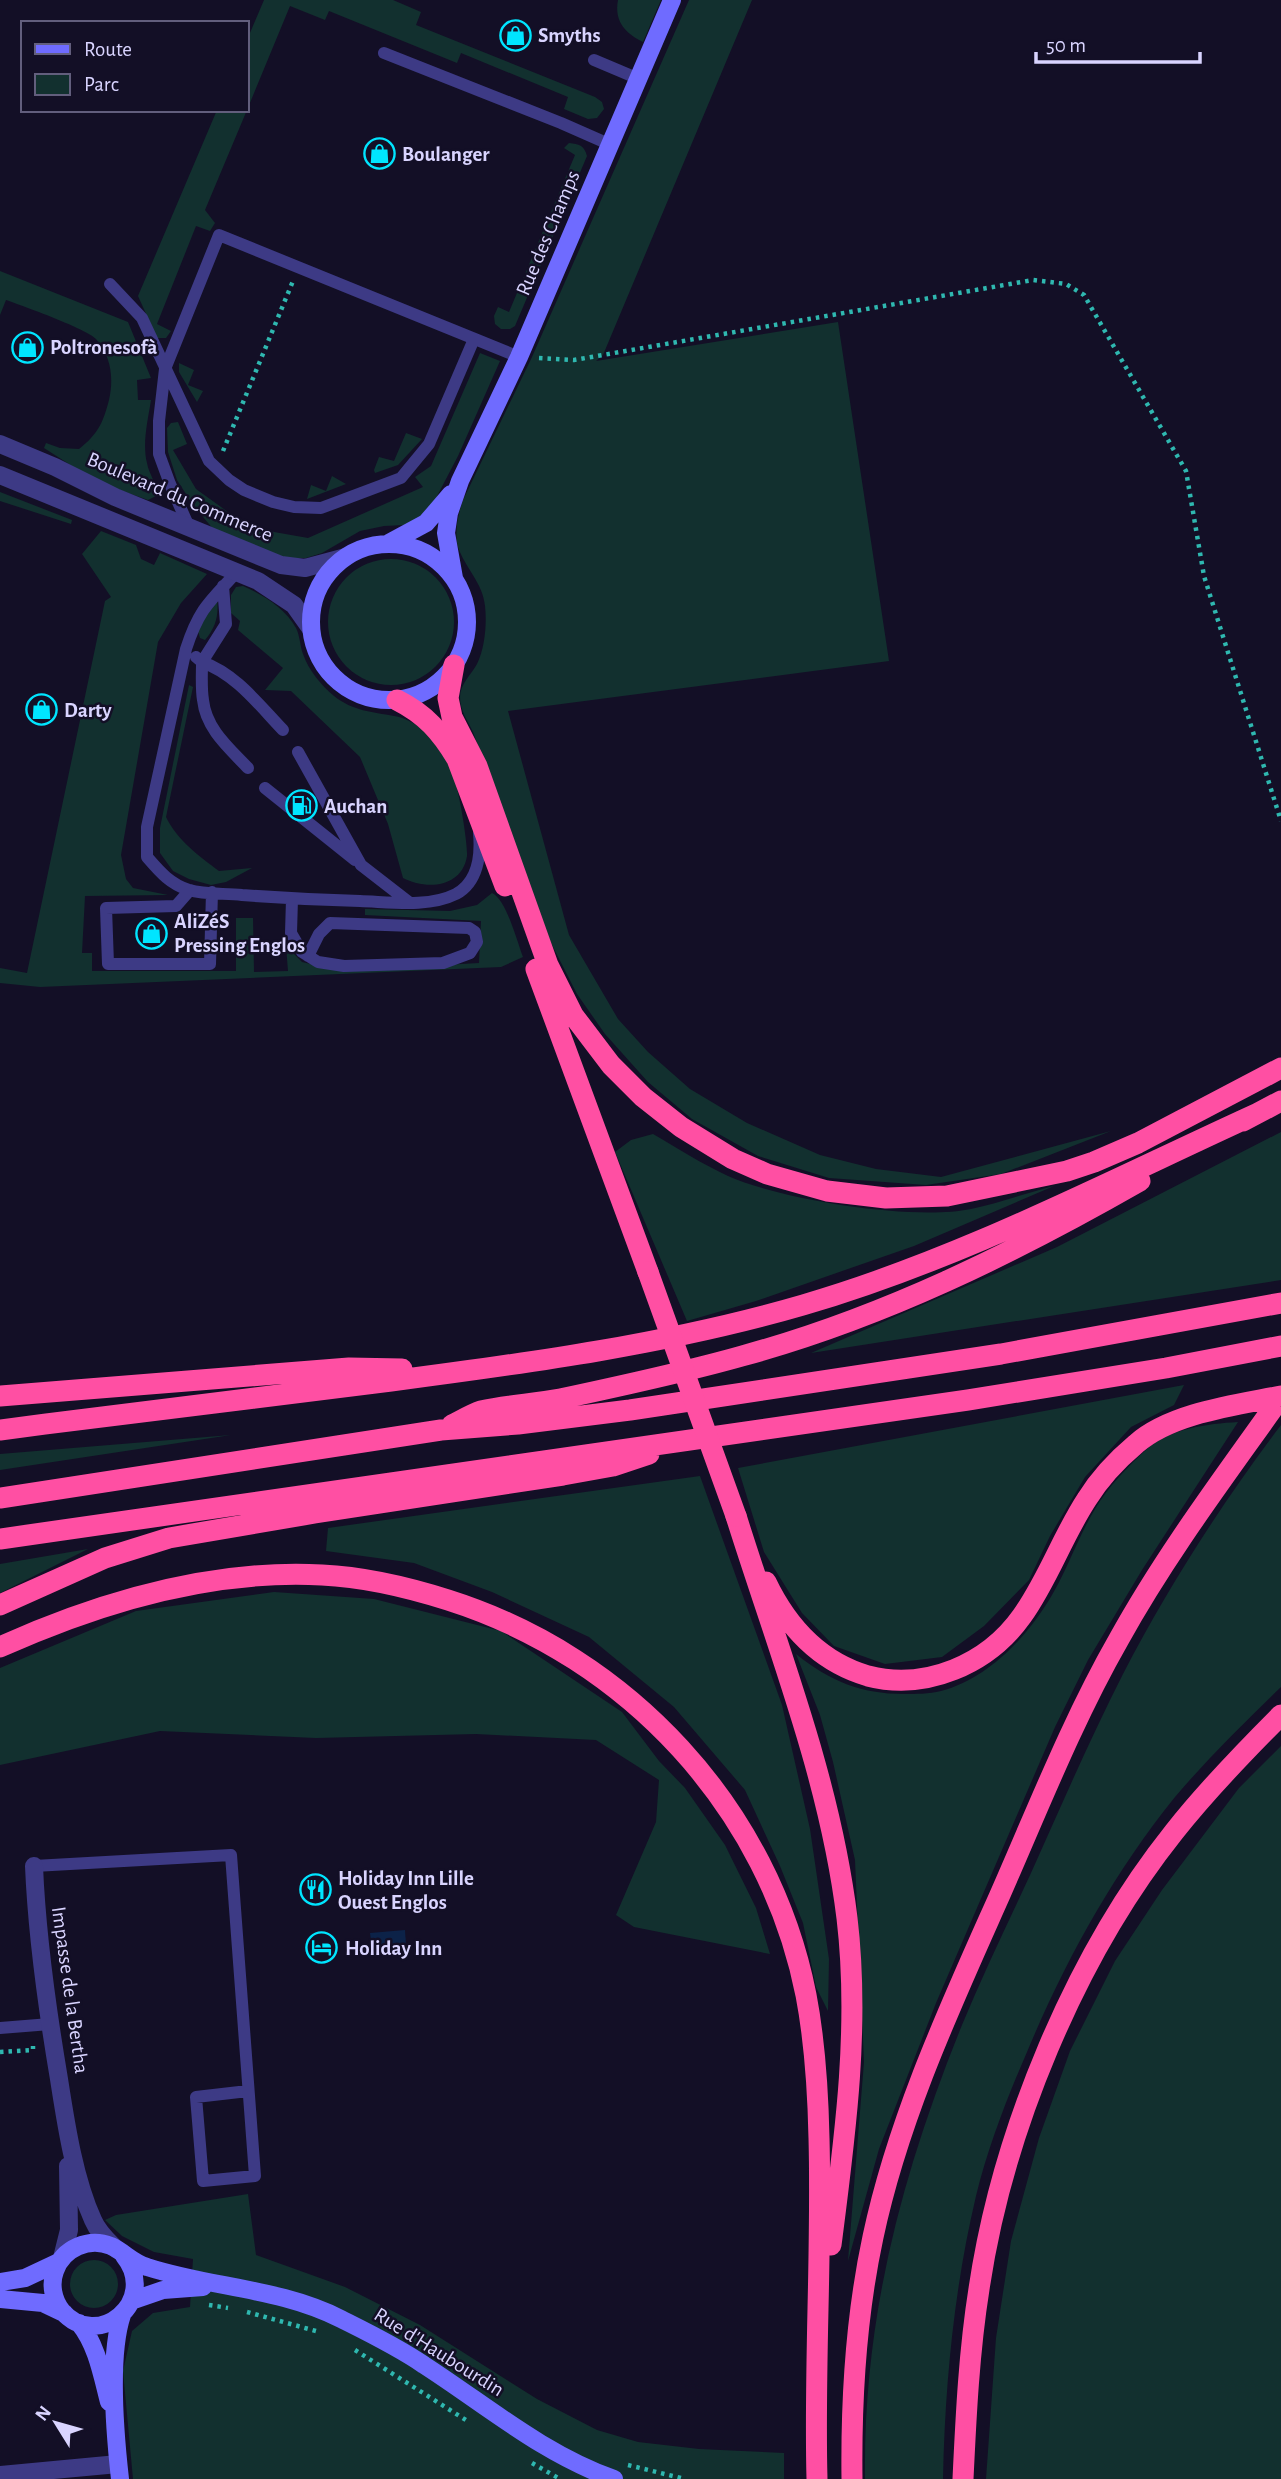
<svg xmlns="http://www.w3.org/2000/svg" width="1281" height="2479" font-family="'Alegreya Sans',sans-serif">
	<rect width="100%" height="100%" fill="#130f26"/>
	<path fill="#12302f" d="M264 0H393L421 12 416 25 595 97 602 102 604 109 597 118 588 119 564 109 568 97 461 53 457 63 329 11 325 20 290 6 247 110V40Z
		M618 0H661L643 42C625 33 614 21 618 0Z
		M689 0H752L603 355 596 361 838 322 889 661 508 711 569 935 618 1019 648 1052 690 1089 747 1123 820 1155 876 1169 941 1177 1111 1131 1001 1174 926 1185 829 1178 758 1156 692 1119 648 1082 605 1034 577 994 551 943 473 732C467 720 460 710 460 697 460 684 471 675 477 664 485 648 487 623 485 606 483 583 465 568 458 547 454 532 458 515 463 500L532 357Z
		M217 110H247L205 210 215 223 210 231 196 226 157 324 171 331 166 338H157L138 296Z
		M569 143C579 144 584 145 587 156L515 326 510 329H501L495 324 494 316 498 307 509 312 575 155 564 148Z
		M0 271 128 322 151 378 137 380 138 400H151C148 420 142 443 147 463 149 475 158 484 156 496L148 500 97 482 44 448 46 443 60 448 79 449C98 434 103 423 109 400 114 378 111 356 96 339 87 329 23 306 6 300L0 315Z
		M480 353 500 361 458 456 435 500 420 519 404 525 384 526 360 531 322 553 306 558H284L214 530 193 505 177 480 168 452 167 428 171 423 178 422 187 444 173 450 196 489 235 517 274 532 308 538 423 487 415 477 431 466Z
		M179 363 194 370 188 385 203 391 197 402 179 372Z
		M406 433 422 439 398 465 375 473 374 470 379 457 394 461Z
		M332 476 346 484 307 499 311 485 326 491Z
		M0 492 72 520 71 524 0 501Z
		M101 531 136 545 141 559 154 565 160 553 207 574 181 603 158 642 121 855 126 879 133 888 168 895 85 896 82 953H92V971H236V918H253L254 972 288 971 286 946 302 962 340 971 479 963 481 921 365 915V909L450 911 477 905 492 893C506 899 517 941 523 957L501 967 40 987 0 983V968L27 973 105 601 111 597 82 554Z
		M328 622a63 63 0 1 1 126 0a63 63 0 1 1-126 0Z
		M243 586C263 595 285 608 296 628 300 636 300 646 303 654 309 671 321 685 334 696 353 711 372 712 394 716 409 718 429 732 438 744 445 752 451 767 454 777 459 791 468 844 467 856 462 888 426 890 403 878L388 824 360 757 291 691 265 690 283 668 238 630 240 621 231 613V595L236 587Z
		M217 598C219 615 216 627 205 640L200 638 197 628Z
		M189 685 193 687 166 817C177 840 199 856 219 871L252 868 226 882 211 885 189 879 173 871 160 853V828Z
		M1281 1132V1280L811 1353 1057 1247Z
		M653 1134C677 1148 702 1164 728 1176 782 1200 913 1221 971 1209 999 1203 1026 1193 1054 1186L914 1246 756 1301 687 1321 615 1152 631 1140Z
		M1184 1385 1174 1405 1131 1427 1085 1477 1050 1536 1029 1580 984 1626 942 1657 885 1664 834 1646 802 1613 764 1552 738 1468Z
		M1238 1422 1142 1570 1088 1660 1055 1727 936 2003 879 2149 848 2261 864 2062 855 1860 833 1762 820 1715 796 1654C830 1681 861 1694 904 1694 916 1694 929 1694 941 1691 988 1679 1028 1636 1052 1595 1068 1568 1078 1537 1095 1509 1108 1487 1128 1466 1147 1449 1171 1428 1207 1424 1238 1422Z
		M1281 1425V1687C1245 1722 1208 1758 1175 1797 1113 1874 1065 1961 1027 2052 1007 2098 988 2147 976 2196 954 2289 945 2384 943 2479H865C863 2318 902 2173 962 2025 983 1974 1008 1923 1031 1873 1061 1806 1090 1739 1123 1674 1168 1587 1222 1503 1281 1425Z
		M231 1435 0 1470V1454Z
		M700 1476 782 1705 810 1829 829 1959 828 2011 816 1987 803 1923 780 1866 745 1790 674 1707 589 1637 492 1592 414 1563 326 1551 328 1528Z
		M88 1549 0 1593V1564Z
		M274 1592 374 1599 501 1631 622 1712 659 1761 685 1788 725 1845 756 1908 770 1954 634 1927 616 1915 656 1822 659 1780 596 1740 476 1734 316 1738 160 1731 0 1765V1668L136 1611Z
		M1281 1746V2479H986L996 2338 1011 2241 1039 2138 1070 2051 1115 1961 1162 1890 1239 1788Z
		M248 2194 256 2255 345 2287 420 2325 537 2399 597 2430 638 2442 699 2449 784 2453V2479H133L123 2371 132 2331 153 2313 190 2307 193 2259 154 2252 122 2236 105 2220 116 2215Z
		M70 2284a24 24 0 1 1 48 0a24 24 0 1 1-48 0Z"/>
	<path fill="#0c2248" d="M405 1930 406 1945 372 1948 370 1933Z"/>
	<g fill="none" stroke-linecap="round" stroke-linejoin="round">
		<path stroke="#2fb8b0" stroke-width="4.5" stroke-dasharray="3.5 5" stroke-linecap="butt" d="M539 358 574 360 1033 280 1066 284 1084 295 1186 471 1204 576 1281 821
			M223 451 293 281
			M0 2052 33 2050V2046
			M209 2305 228 2308
			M247 2312 316 2331
			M355 2350 469 2422
			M532 2463 560 2479
			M628 2465 685 2479"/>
		<path stroke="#3d3a85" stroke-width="12" d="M384 53 561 123 611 145
			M594 60 639 79
			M110 284 142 318 209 461 229 480 244 490 273 502 294 507 321 508 401 478 429 444 474 339
			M189 527 170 484 159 454V421L165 369 219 235 519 357
			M237 572C209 602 199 609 186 649L147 827V857C160 872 170 884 189 890 205 895 225 893 242 895 281 898 321 900 360 901 390 902 428 908 456 894 478 882 481 855 479 833
			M223 586 226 624 202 662C236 674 259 705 283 730
			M196 657 202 662C202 674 201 688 203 700 206 729 229 748 248 768
			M298 752 361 865 410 903
			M265 788 355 860
			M190 890 176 906 106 908 108 964H210L212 892
			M292 899 291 933 302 952 318 962 344 966 443 963 470 953 477 942 475 932 469 928 330 923 319 934 308 956
			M34 1866 231 1855 255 2176 203 2181 196 2097 248 2091
			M0 2028 50 2024"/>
		<path stroke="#3d3a85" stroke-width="18" d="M0 444 55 467 115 497 281 565 305 568 346 557
			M0 475 258 581 294 605 311 629
			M34 1866C37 1938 47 2008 59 2079 66 2124 74 2178 93 2220 98 2232 107 2240 116 2249
			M62 2258 69 2230 68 2166
			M0 2475 118 2464"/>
		<path stroke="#6f6bff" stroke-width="18" d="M389 543 426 523 451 494
			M311 622a78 78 0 1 1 156 0a78 78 0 1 1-156 0Z
			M454 578 446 533 449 513 460 481 519 357 672 0
			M124 2256C160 2301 97 2352 62 2311 53 2300 50 2284 55 2271 63 2248 89 2237 111 2246 124 2252 133 2263 147 2267 212 2288 280 2288 341 2319 369 2333 398 2347 424 2365 486 2405 543 2454 614 2479
			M0 2282 25 2278 59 2262
			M0 2299 43 2303 64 2313
			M131 2301 163 2290 203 2287
			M79 2323C97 2345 102 2375 109 2402
			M120 2479C115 2434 108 2357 122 2315"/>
		<path stroke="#ff4fa3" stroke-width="21" d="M454 665 448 698 452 717 477 766 548 965 573 1015 611 1065 643 1097 681 1127 733 1159 767 1174 827 1191 886 1198 947 1196 1067 1171 1094 1162 1138 1143 1281 1068
			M397 700C425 714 441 732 457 759L505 886
			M536 969 648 1272
			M1243 1121 1281 1101
			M0 1396 349 1368 402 1369
			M452 1425C462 1420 472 1414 481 1411 507 1405 534 1404 560 1399 621 1386 682 1373 742 1356 882 1318 1014 1253 1140 1181
			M0 1430C130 1413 260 1397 391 1381 529 1363 669 1344 803 1305 961 1259 1107 1182 1256 1114
			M0 1498 441 1430 518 1424 630 1410 1001 1354 1281 1303
			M736 1516C778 1650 830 1779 847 1918 860 2027 845 2137 831 2245
			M0 1539 968 1400 1166 1368 1281 1346
			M766 1582C787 1626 820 1662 868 1676 926 1691 988 1664 1022 1616 1048 1580 1062 1537 1087 1499 1100 1478 1117 1460 1136 1444 1171 1413 1236 1405 1281 1396
			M0 1605 105 1558 169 1538 315 1513 563 1475 613 1466 649 1454
			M0 1647C100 1602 211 1569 322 1575 365 1577 407 1587 448 1600 628 1657 769 1808 806 1995 815 2042 818 2091 819 2138 822 2252 814 2366 817 2479
			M852 2479C851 2398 856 2316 873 2237 898 2119 950 2007 999 1897 1037 1811 1072 1721 1119 1639 1166 1554 1225 1476 1281 1397
			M963 2479C966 2416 969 2352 979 2289 1002 2133 1075 1956 1174 1832 1207 1790 1243 1753 1281 1715"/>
		<path stroke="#ff4fa3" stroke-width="21" d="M648 1272 736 1516"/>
	</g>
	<defs>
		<symbol id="shop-ring" viewBox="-11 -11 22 22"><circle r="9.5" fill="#130f26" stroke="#00e5ff" stroke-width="1.5"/><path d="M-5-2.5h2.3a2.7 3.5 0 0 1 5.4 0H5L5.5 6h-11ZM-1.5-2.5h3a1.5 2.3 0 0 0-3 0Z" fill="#00e5ff"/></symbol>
		<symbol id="fuel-ring" viewBox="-11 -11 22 22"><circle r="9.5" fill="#130f26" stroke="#00e5ff" stroke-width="1.5"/><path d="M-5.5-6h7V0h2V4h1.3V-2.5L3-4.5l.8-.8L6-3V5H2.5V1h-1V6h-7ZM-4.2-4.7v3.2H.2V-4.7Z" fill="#00e5ff"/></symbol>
		<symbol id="restaurant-ring" viewBox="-11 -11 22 22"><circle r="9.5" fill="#130f26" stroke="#00e5ff" stroke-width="1.5"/><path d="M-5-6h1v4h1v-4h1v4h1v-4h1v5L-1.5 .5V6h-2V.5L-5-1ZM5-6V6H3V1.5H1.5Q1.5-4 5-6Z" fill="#00e5ff"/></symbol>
		<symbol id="hotel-ring" viewBox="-11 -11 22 22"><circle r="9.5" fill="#130f26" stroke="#00e5ff" stroke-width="1.5"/><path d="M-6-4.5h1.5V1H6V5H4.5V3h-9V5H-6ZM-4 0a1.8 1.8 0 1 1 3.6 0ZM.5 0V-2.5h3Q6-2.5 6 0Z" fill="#00e5ff"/></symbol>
	</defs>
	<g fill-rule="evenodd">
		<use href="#shop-ring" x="498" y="18" width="35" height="35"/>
		<use href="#shop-ring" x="362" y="136" width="35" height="35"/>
		<use href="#shop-ring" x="10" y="330" width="35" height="35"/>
		<use href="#shop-ring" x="24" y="692" width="35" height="35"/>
		<use href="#fuel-ring" x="284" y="788" width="35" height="35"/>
		<use href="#shop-ring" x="134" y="916" width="35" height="35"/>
		<use href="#restaurant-ring" x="298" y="1872" width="35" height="35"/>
		<use href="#hotel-ring" x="304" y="1930" width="35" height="35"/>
	</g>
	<g text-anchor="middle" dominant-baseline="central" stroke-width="5" stroke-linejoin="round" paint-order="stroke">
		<g font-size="21" font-weight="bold" fill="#d9d4ff" stroke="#130f26" text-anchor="start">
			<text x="538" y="35">Smyths</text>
			<text x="402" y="154">Boulanger</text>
			<text x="50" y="347">Poltronesofà</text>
			<text x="64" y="710">Darty</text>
			<text x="324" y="806">Auchan</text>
			<text x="174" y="921">AliZéS<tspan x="174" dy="24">Pressing Englos</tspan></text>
			<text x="338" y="1878">Holiday Inn Lille<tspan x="338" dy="24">Ouest Englos</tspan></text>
			<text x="345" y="1948">Holiday Inn</text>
		</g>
		<g font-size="21" fill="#d9d4ff" stroke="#130f26">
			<text transform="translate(548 233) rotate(-67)">Rue des Champs</text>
			<text transform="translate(180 497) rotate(23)">Boulevard du Commerce</text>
			<text transform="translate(70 1990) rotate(82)">Impasse de la Bertha</text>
			<text transform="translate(439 2352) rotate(32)">Rue d'Haubourdin</text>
		</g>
	</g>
	<rect x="21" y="21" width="228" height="91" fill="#130f26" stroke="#625e7d" stroke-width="2"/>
	<rect x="35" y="44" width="35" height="10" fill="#6f6bff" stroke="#625e7d" stroke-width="2"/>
	<text x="84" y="56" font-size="21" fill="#d9d4ff">Route</text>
	<rect x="35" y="74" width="35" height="21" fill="#12302f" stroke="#625e7d" stroke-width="2"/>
	<text x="84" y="91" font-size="21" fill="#d9d4ff">Parc</text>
	<g transform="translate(56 2423) rotate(307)" stroke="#130f26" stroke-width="5" paint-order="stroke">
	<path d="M0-5L12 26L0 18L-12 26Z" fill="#d9d4ff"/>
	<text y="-10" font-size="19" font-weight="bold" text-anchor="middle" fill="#d9d4ff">N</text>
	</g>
	<path d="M1036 52v10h164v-10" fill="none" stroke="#d9d4ff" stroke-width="3.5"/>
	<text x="1046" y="52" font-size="21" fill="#d9d4ff" stroke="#130f26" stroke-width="5" paint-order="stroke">50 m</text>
</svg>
